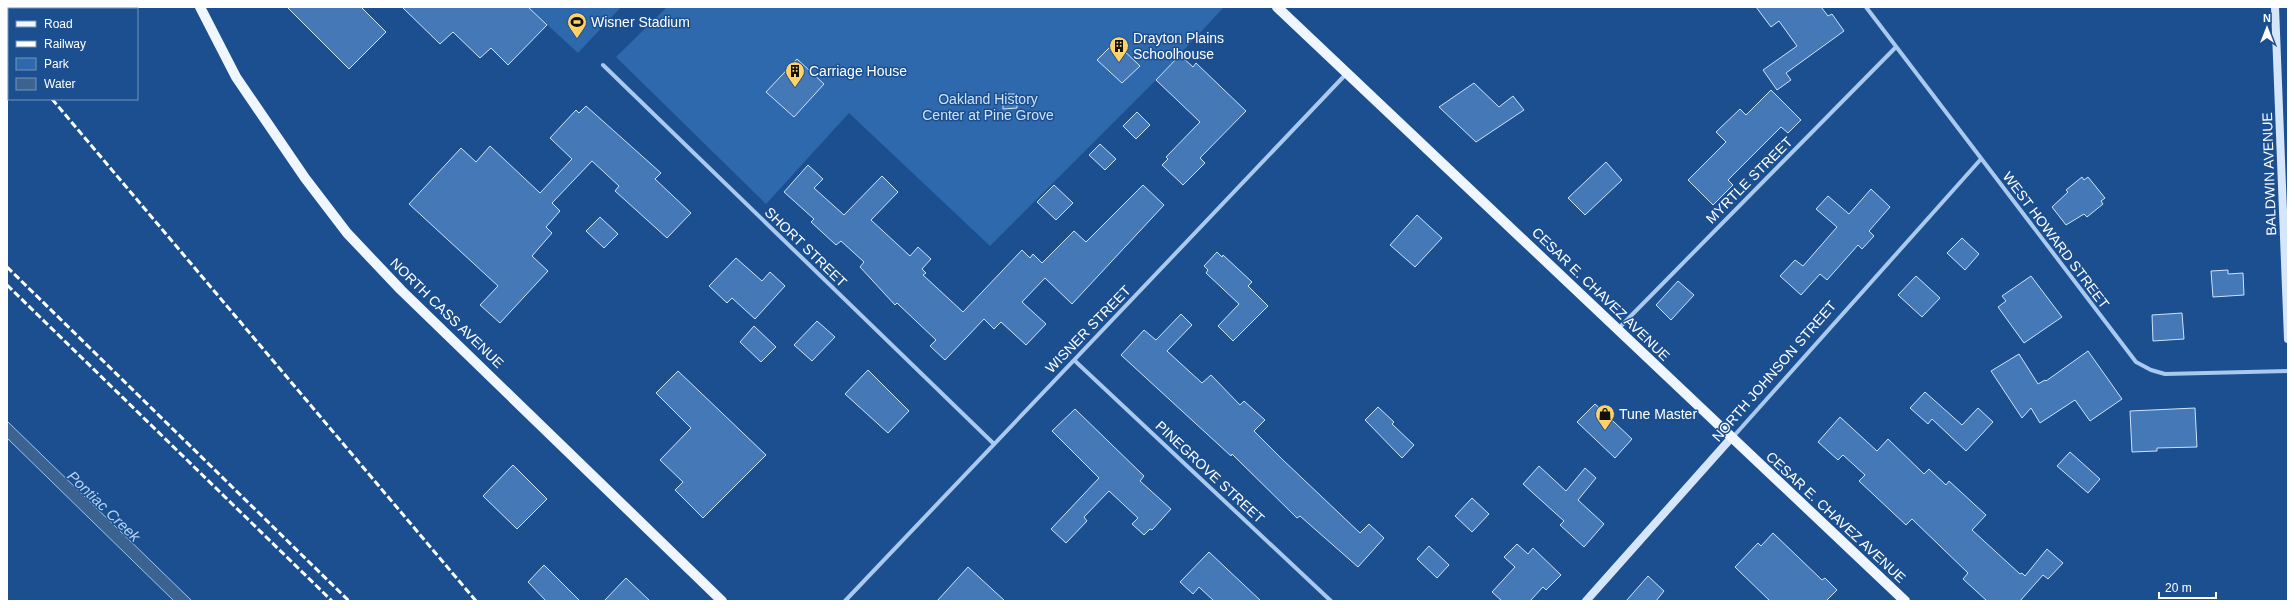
<svg xmlns="http://www.w3.org/2000/svg" width="2295" height="608" font-family="Arial,sans-serif">
	<rect width="100%" height="100%" fill="#1b4f8f"/>
	<path fill="#2e69ad" d="M528 7H621L578 53Z
		M667 7H1224L1156 80 990 246 849 113 766 204 616 57Z"/>
	<path fill="#3c6290" stroke="#9cc4f0" d="M7 421 192 601H174L7 438Z"/>
	<path fill="#4478b7" stroke="#cfe3fa" d="M287 7H361L386 32 349 69Z
		M402 7H528L547 25 508 65 491 48 480 58 453 32 440 44Z
		M1756 7H1821L1828 16 1832 14 1844 31 1786 73 1791 80 1777 90 1763 70 1797 46 1779 21 1771 27Z
		M1115 42 1140 66 1122 83 1097 60Z
		M1180 55 1193 67 1196 63 1246 111 1200 158 1205 163 1183 185 1162 165 1168 159 1166 157 1200 122 1156 80Z
		M797 59 824 84 794 117 766 92Z
		M1474 83 1499 107 1513 96 1524 110 1476 142 1439 107Z
		M1771 90 1801 120 1788 133 1781 127 1728 180 1733 185 1713 205 1688 180 1726 142 1716 132 1740 109 1746 115Z
		M1007 94H1017V108L1003 109V98Z
		M586 106 661 173 655 179 691 213 667 238 615 191 619 186 592 161 552 203 560 211 546 227 552 233 532 256 548 271 500 323 480 305 498 286 409 204 461 148 476 162 490 146 540 193 572 159 550 138 576 110 579 113Z
		M1137 112 1150 125 1136 139 1123 126Z
		M1100 144 1116 159 1105 170 1089 155Z
		M1606 162 1622 180 1585 215 1568 198Z
		M808 165 823 179 814 188 844 215 882 176 898 192 871 220 910 256 918 247 931 259 922 269 926 273 923 275 963 312 1022 250 1030 258 1033 254 1042 263 1074 231 1086 242 1143 185 1164 205 1072 304 1045 278 1022 302 1046 324 1026 345 1001 322 994 329 984 319 945 360 930 346 936 340 897 303 895 305 860 267 864 262 841 241 836 245 811 222 814 219 784 192Z
		M2082 177 2084 180 2088 177 2105 198 2101 201 2103 204 2087 217 2084 214 2066 225 2052 207 2068 192 2066 190Z
		M1054 185 1073 203 1056 220 1037 202Z
		M1871 189 1890 207 1869 231 1874 236 1862 249 1858 245 1827 280 1820 274 1801 295 1780 276 1795 260 1803 266 1837 227 1816 209 1828 196 1849 214Z
		M1417 215 1442 238 1415 267 1390 245Z
		M600 217 618 234 604 248 586 231Z
		M1962 238 1979 254 1965 270 1947 253Z
		M1217 252 1222 257 1223 255 1252 282 1248 286 1268 306 1233 341 1218 326 1239 304 1206 273 1208 270 1204 266Z
		M736 258 762 281 770 272 785 286 755 319 732 298 727 303 709 286Z
		M2228 270V274L2243 273 2244 295 2213 297 2211 271Z
		M1916 276 1940 298 1922 317 1898 295Z
		M2031 276 2062 317 2024 343 1998 307 2006 301 2002 296Z
		M1678 281 1694 295 1671 320 1656 305Z
		M2182 313 2184 339 2153 341 2152 315Z
		M1181 314 1192 325 1167 351 1202 383 1211 375 1240 405 1244 401 1265 420 1254 431 1283 460 1360 533 1369 524 1384 538 1358 567 1300 516 1297 518 1232 454 1231 456 1121 355 1144 330 1156 340Z
		M817 321 835 337 812 361 794 345Z
		M754 326 776 347 761 362 740 342Z
		M2088 351 2122 399 2090 421 2075 400 2040 423 2031 408 2022 418 1991 371 2019 354 2038 384 2045 380 2046 381Z
		M868 370 909 411 888 433 845 394Z
		M678 371 766 455 703 518 675 490 683 482 660 460 691 428 656 393Z
		M1925 392 1962 425 1978 408 1993 422 1966 451 1932 419 1928 424 1910 408Z
		M1595 404 1632 439 1615 458 1577 422Z
		M1378 407 1394 422 1392 424 1414 445 1402 458 1365 420Z
		M2195 408 2197 447 2157 448V451L2132 452 2130 411Z
		M1075 409 1144 476 1140 481 1171 509 1152 530 1150 529 1144 535 1132 524 1138 518 1109 491 1084 517 1087 521 1066 543 1051 529 1099 478 1052 431Z
		M1840 417 1877 451 1888 439 1924 474 1929 469 1946 485 1949 481 1986 515 1972 530 2020 574 2022 573 2025 576 2047 549 2063 563 2048 579 2043 575 2020 601H1987L1963 579 1968 573 1912 519 1906 525 1859 481 1865 475 1843 455 1838 460 1818 442Z
		M2070 452 2100 479 2088 493 2057 466Z
		M513 465 547 499 517 529 483 496Z
		M1539 466 1566 491 1585 468 1596 478 1578 500 1604 524 1584 547 1560 525 1564 521 1523 484Z
		M1472 498 1489 514 1472 532 1455 516Z
		M1773 533 1822 580 1825 578 1837 590 1826 601H1770L1735 567 1758 543 1761 546Z
		M1517 544 1528 554 1533 548 1561 575 1546 590 1543 587 1530 601H1502L1492 592 1515 567 1504 557Z
		M1429 546 1449 565 1437 578 1417 559Z
		M1209 552 1261 601H1214L1199 587 1193 594 1180 582Z
		M544 565 580 601H546L528 582Z
		M968 567 1005 601H937Z
		M1648 576 1664 591 1656 601H1626Z
		M626 578 650 601H604Z"/>
	<g fill="none" stroke-linecap="round" stroke-linejoin="round">
		<path stroke="#a9c9ee" stroke-width="4" d="M1866 7 2136 362 2151 370 2165 374 2288 371
			M603 65 994 444
			M1618 329 1896 47
			M1074 360 1331 601
			M1733 437 1981 159
			M845 601 1347 73"/>
		<path stroke="#d6e6fa" stroke-width="8" d="M2275 7 2288 339
			M1586 601 1732 437"/>
		<path stroke="#f0f6ff" stroke-width="10" d="M200 7 236 77 305 178 347 233 401 290 722 601
			M1277 7 1905 601"/>
		<path stroke="#fff" stroke-width="3" stroke-dasharray="7 3" stroke-linecap="butt" d="M7 46 9 48
			M52 99 476 601
			M7 267 349 601
			M7 285 332 601"/>
	</g>
	<defs>
		<symbol id="stadium-pin" viewBox="-11 -11 22 30"><path d="M0 17L-7.5 6A9.5 9.5 0 1 1 7.5 6Z" fill="#ffd166" stroke="#1b4f8f"/><path d="M0-5a6.5 5 0 1 0 0 10a6.5 5 0 1 0 0-10ZM-3.5-1.8h7v3.6h-7Z" fill="#111"/></symbol>
		<symbol id="building-pin" viewBox="-11 -11 22 30"><path d="M0 17L-7.5 6A9.5 9.5 0 1 1 7.5 6Z" fill="#ffd166" stroke="#1b4f8f"/><path d="M-4-6H4V6H1V3H-1V6H-4ZM-2.5-4.3h1.7v1.8h-1.7ZM.8-4.3h1.7v1.8H.8ZM-2.5-1h1.7V.8h-1.7ZM.8-1h1.7V.8H.8Z" fill="#111"/></symbol>
		<symbol id="shop-pin" viewBox="-11 -11 22 30"><path d="M0 17L-7.5 6A9.5 9.5 0 1 1 7.5 6Z" fill="#ffd166" stroke="#1b4f8f"/><path d="M-5-2.5h2.3a2.7 3.5 0 0 1 5.4 0H5L5.5 6h-11ZM-1.5-2.5h3a1.5 2.3 0 0 0-3 0Z" fill="#111"/></symbol>
	</defs>
	<g fill-rule="evenodd">
		<use href="#stadium-pin" x="566" y="11" width="22" height="30"/>
		<use href="#building-pin" x="1108" y="35" width="22" height="30"/>
		<use href="#building-pin" x="784" y="60" width="22" height="30"/>
		<use href="#shop-pin" x="1594" y="403" width="22" height="30"/>
	</g>
	<g text-anchor="middle" dominant-baseline="central" stroke-width="3" stroke-linejoin="round" paint-order="stroke">
		<g font-size="14" fill="#fff" stroke="#1b4f8f" text-anchor="start">
			<text x="591" y="22">Wisner Stadium</text>
			<text x="1133" y="38">Drayton Plains<tspan x="1133" dy="16">Schoolhouse</tspan></text>
			<text x="809" y="71">Carriage House</text>
			<text x="1619" y="414">Tune Master</text>
		</g>
		<g font-size="14" fill="#cfe3fa" stroke="#1b4f8f">
			<text x="988" y="99">Oakland History<tspan x="988" dy="16">Center at Pine Grove</tspan></text>
		</g>
		<g font-size="14" fill="#fff" stroke="#1b4f8f">
			<text transform="translate(2269 174) rotate(-92)">BALDWIN AVENUE</text>
			<text transform="translate(1749 180) rotate(-45)">MYRTLE STREET</text>
			<text transform="translate(2056 240) rotate(53)">WEST HOWARD STREET</text>
			<text transform="translate(806 247) rotate(44)">SHORT STREET</text>
			<text transform="translate(1601 294) rotate(44)">CESAR E. CHAVEZ AVENUE</text>
			<text transform="translate(447 313) rotate(44)">NORTH CASS AVENUE</text>
			<text transform="translate(1088 329) rotate(-46)">WISNER STREET</text>
			<text transform="translate(1774 371) rotate(-49)">NORTH JOHNSON STREET</text>
			<text transform="translate(1210 472) rotate(43)">PINEGROVE STREET</text>
			<text transform="translate(1836 517) rotate(43)">CESAR E. CHAVEZ AVENUE</text>
		</g>
		<g font-size="15" font-style="italic" fill="#b5d3f5" stroke="#1b4f8f">
			<text transform="translate(104 506) rotate(44)">Pontiac Creek</text>
		</g>
	</g>
	<rect width="2295" height="608" fill="none" stroke="#ffffff" stroke-width="16"/>
	<rect x="8" y="8" width="130" height="92" fill="#1b4f8f" stroke="#7695bc"/>
	<rect x="16" y="21" width="20" height="6" fill="#f0f6ff" stroke="#7695bc"/>
	<text x="44" y="28" font-size="12" fill="#ffffff">Road</text>
	<rect x="16" y="41" width="20" height="6" fill="#ffffff" stroke="#7695bc"/>
	<text x="44" y="48" font-size="12" fill="#ffffff">Railway</text>
	<rect x="16" y="58" width="20" height="12" fill="#2e69ad" stroke="#7695bc"/>
	<text x="44" y="68" font-size="12" fill="#ffffff">Park</text>
	<rect x="16" y="78" width="20" height="12" fill="#3c6290" stroke="#7695bc"/>
	<text x="44" y="88" font-size="12" fill="#ffffff">Water</text>
	<g transform="translate(2267 28)" stroke="#1b4f8f" stroke-width="3" paint-order="stroke">
	<path d="M0-3L7 15L0 10L-7 15Z" fill="#ffffff"/>
	<text y="-6" font-size="11" font-weight="bold" text-anchor="middle" fill="#ffffff">N</text>
	</g>
	<path d="M2159 592v6h57v-6" fill="none" stroke="#ffffff" stroke-width="2"/>
	<text x="2165" y="592" font-size="12" fill="#ffffff" stroke="#1b4f8f" stroke-width="3" paint-order="stroke">20 m</text>
</svg>
